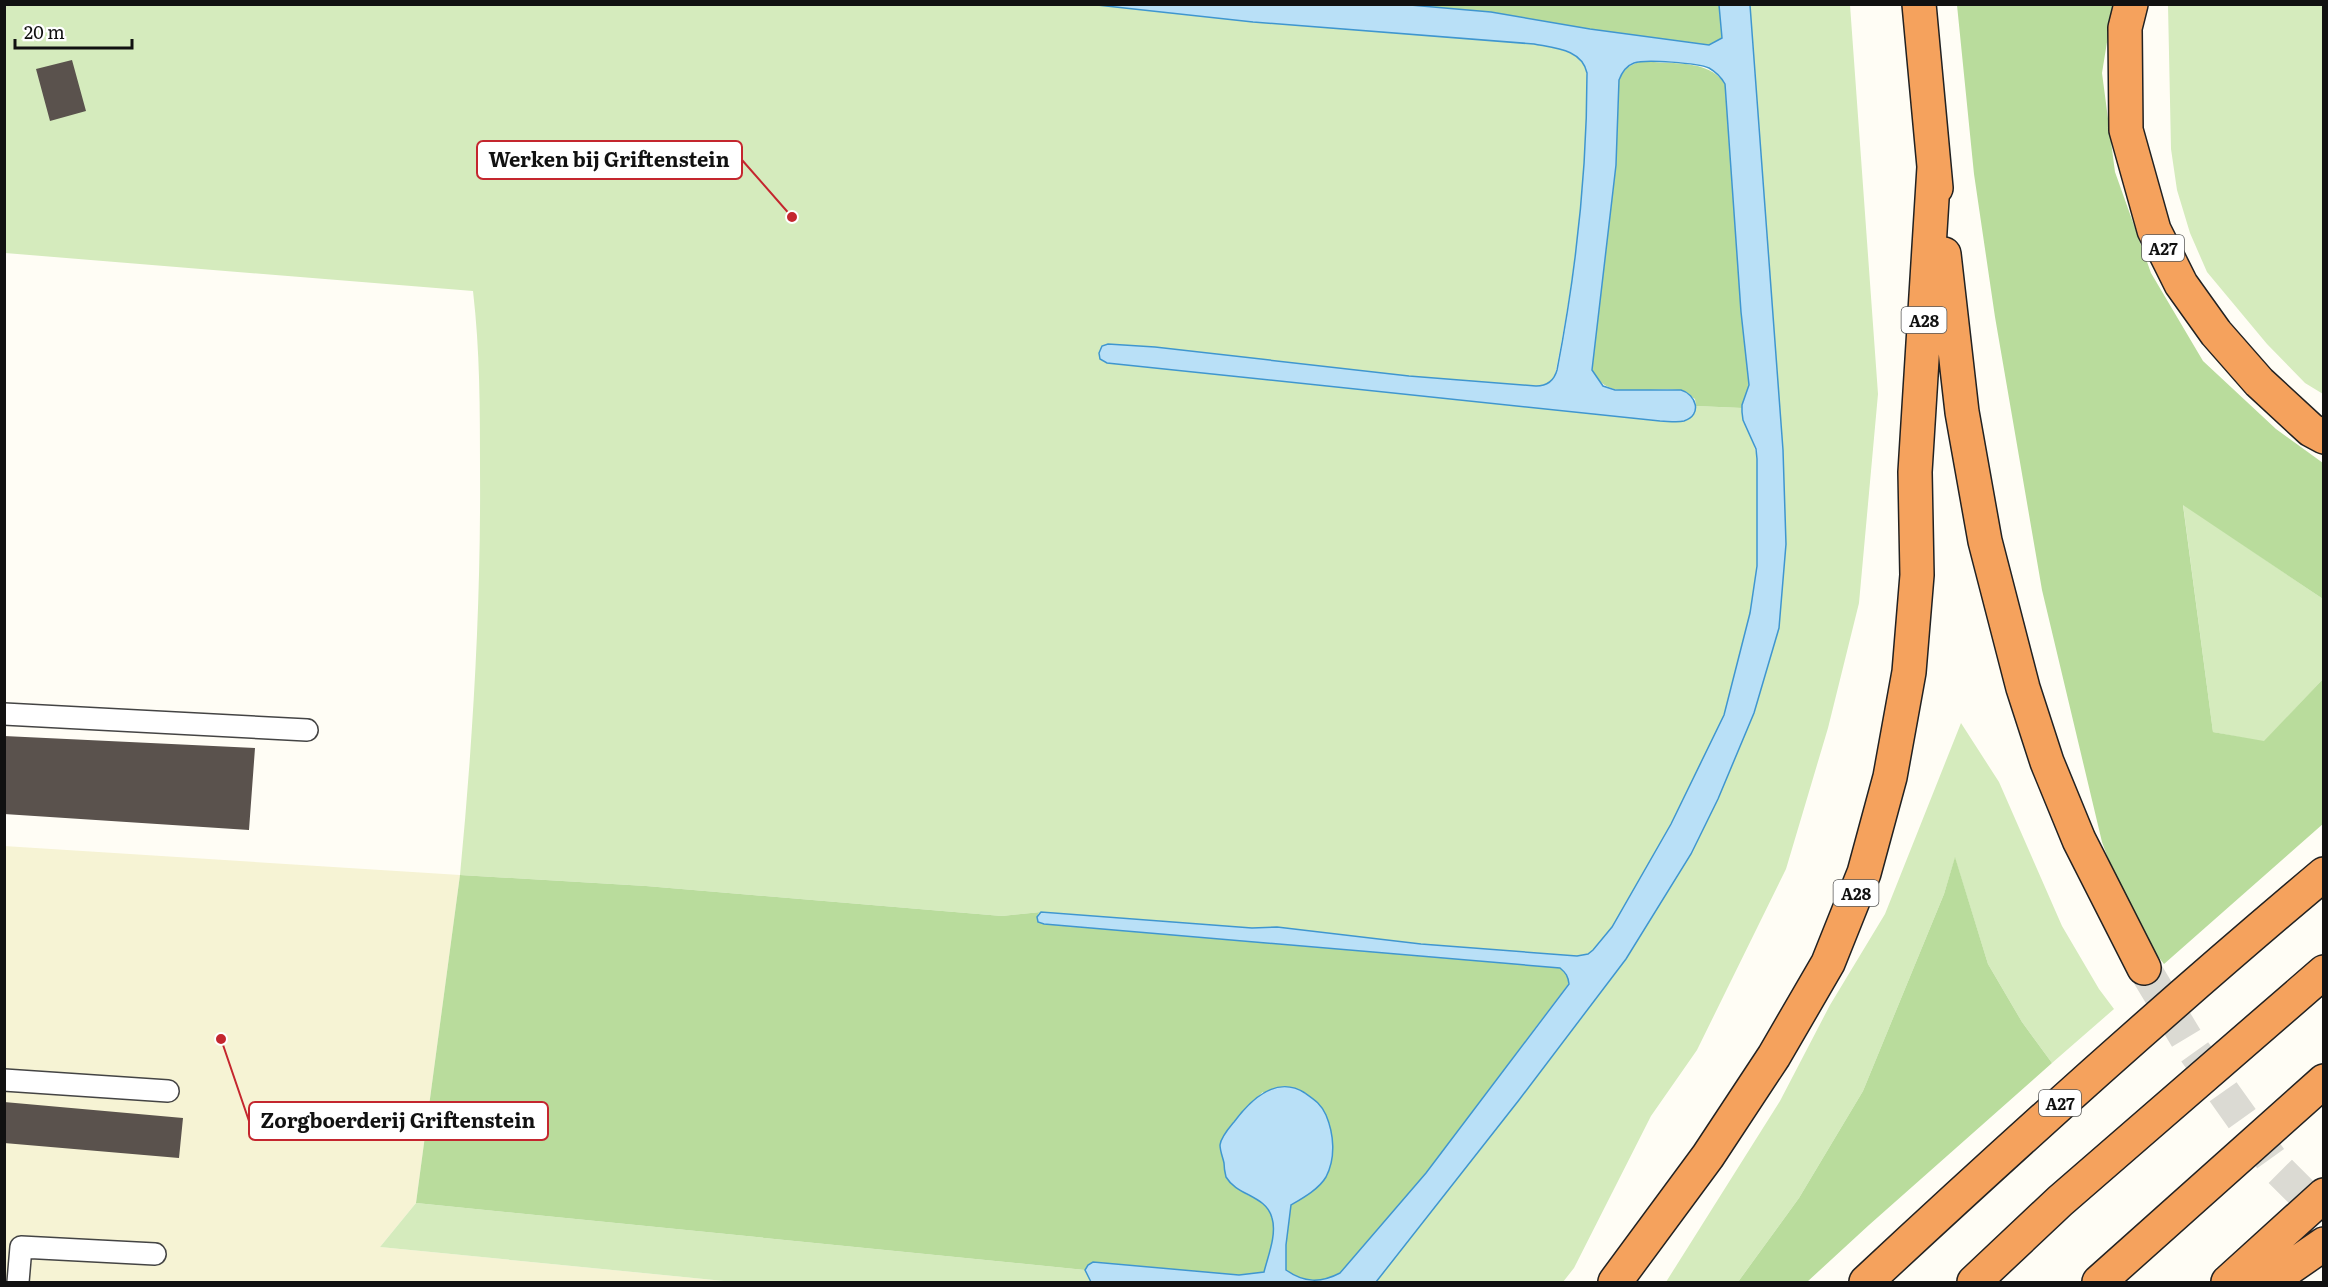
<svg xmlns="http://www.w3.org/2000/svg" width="2328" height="1287" font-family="Literata,serif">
	<rect width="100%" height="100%" fill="#fffdf5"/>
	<path fill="#f6f3d4" d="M4 846 460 875 416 1203 380 1247 734 1282H5Z"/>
	<path fill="#d5ebbd" d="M1097 4 1253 22 1534 44C1552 48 1575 49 1585 66 1591 92 1587 122 1585 148 1581 224 1570 301 1555 375L1548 384 1536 386 1409 376 1155 347 1108 344 1103 346 1099 353 1100 359 1107 363 1660 421 1694 414 1696 406 1742 408C1743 426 1755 440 1757 459V566L1750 613 1724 715 1671 824 1612 927 1593 950 1589 954 1577 956 1421 944 1277 927 1252 928 1041 912 1002 916 646 886 460 875C473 740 481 604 480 469 480 409 480 351 473 291L5 253 4 5Z
		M1750 5H1850L1878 394 1859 603 1828 728 1786 869 1697 1050 1651 1116 1574 1268 1563 1282H1376L1519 1100 1626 959 1691 854 1718 799 1783 450Z
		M2168 5H2323V394L2305 383 2267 344 2207 272 2190 233 2177 190 2171 149Z
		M2183 504 2323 599V679L2264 742 2213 732Z
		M1961 723 1999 782 2062 926 2099 989 2114 1009 2052 1063 2022 1022 1988 964 1955 858 1944 894 1863 1091 1799 1198 1738 1282H1666L1780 1101 1830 1005 1885 914Z
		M416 1203 1085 1270 1091 1282H734L380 1247Z"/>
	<path fill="#b9dc9c" d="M1410 5H1719L1722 38 1709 45 1590 29 1491 12Z
		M1957 5H2113L2102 73 2115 172 2151 273 2203 361 2276 429 2323 463V599L2183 505 2213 732 2264 741 2323 679 2324 823 2164 964 2145 940 2123 900 2102 842 2042 590 1995 317 1974 174Z
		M1643 61C1670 65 1708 58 1725 84L1741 312 1749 385 1742 408 1696 406 1695 399C1690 396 1684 390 1678 390 1650 386 1606 403 1592 370L1616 165 1619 80C1624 68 1631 64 1643 61Z
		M1955 857 1988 964 2022 1022 2052 1063 1869 1225 1807 1282H1738L1799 1198 1863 1091 1944 894Z
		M460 875 646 886 1002 916 1041 912 1038 914 1044 924 1560 968 1568 977 1569 983 1426 1173 1340 1273C1321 1283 1304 1283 1286 1270V1245L1291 1205 1309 1194 1263 1092C1246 1108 1228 1123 1220 1146 1225 1156 1235 1186 1243 1192 1251 1198 1261 1199 1267 1207 1281 1225 1269 1252 1264 1272L1239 1275 1093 1262 1088 1265 1085 1270 416 1203Z"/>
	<path fill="#b9e0f7" stroke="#3f96cf" stroke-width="1.5" d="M1097 5H1410L1491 12 1590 29 1709 45 1722 38 1719 5H1750L1783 450 1786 544 1779 628 1754 713 1718 799 1691 854 1626 959 1519 1100 1376 1282H1091L1085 1270 1088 1265 1093 1262 1239 1275 1264 1272C1268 1256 1277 1234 1272 1218 1266 1195 1237 1196 1226 1177 1225 1173 1224 1167 1224 1163 1223 1158 1220 1151 1220 1145 1221 1137 1229 1128 1234 1122 1251 1099 1277 1075 1305 1093 1315 1100 1321 1104 1326 1115 1334 1134 1336 1158 1326 1177 1319 1189 1303 1198 1291 1205L1286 1245V1270C1304 1283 1321 1283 1340 1273L1426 1173 1569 984C1568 976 1566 973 1560 968L1044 924 1038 922 1037 917 1041 912 1252 928 1277 927 1421 944 1577 956 1588 954 1593 950 1612 927 1671 824 1724 715 1750 613 1757 566V459L1756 449 1743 420 1742 412V405L1749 385 1741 312 1725 84C1721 77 1716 72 1709 68 1698 63 1645 59 1634 63 1626 66 1622 72 1619 80L1616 165 1592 370 1603 386 1615 390H1681C1696 394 1703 415 1684 421 1677 423 1667 421 1660 421L1107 363 1100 359 1099 353 1102 346 1108 344 1155 347 1409 376 1536 386C1547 386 1554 381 1557 370 1576 272 1587 173 1587 73 1582 49 1554 48 1534 44L1253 22Z"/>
	<path fill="#5a524d" d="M72 60 86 111 50 121 36 69Z
		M4 736 255 748 249 830 4 814Z
		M4 1102 183 1118 179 1158 4 1143Z"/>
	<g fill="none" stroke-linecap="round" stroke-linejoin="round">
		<path stroke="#dbdad3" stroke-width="33" stroke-dasharray="33 16" stroke-linecap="butt" d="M2144 968 2192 1048 2278 1169 2324 1215"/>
		<defs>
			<path id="service" d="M4 714 307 730
				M4 1080 168 1091
				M18 1282 21 1247 155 1254"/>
			<path id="motorway" d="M1919 4 1936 188
				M2131 4 2125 28 2126 130 2154 230 2181 284 2216 333 2259 382 2311 430 2324 437
				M1944 254 1962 412 1985 541 2023 688 2047 762 2079 840 2144 968
				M1615 1282 1708 1156 1774 1056 1828 963 1864 873 1890 777 1909 672 1917 575 1915 472 1934 167
				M1866 1282C2015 1143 2167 1006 2324 874
				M1974 1282 2060 1201 2324 972
				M2099 1282 2324 1081
				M2228 1282 2324 1195
				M2269 1282 2324 1244"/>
		</defs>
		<use href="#service" stroke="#444" stroke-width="24"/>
		<use href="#motorway" stroke="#222" stroke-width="36"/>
		<use href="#service" stroke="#fff" stroke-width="21"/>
		<use href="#motorway" stroke="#f5a25d" stroke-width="33"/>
	</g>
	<g text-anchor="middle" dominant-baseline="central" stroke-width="6" stroke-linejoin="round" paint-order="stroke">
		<g fill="#fff" stroke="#585858" stroke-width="1.5">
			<rect x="2142" y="235" width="42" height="26" rx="4.5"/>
			<rect x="1901.5" y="307" width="45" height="26" rx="4.5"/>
			<rect x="1833.5" y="880" width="45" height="26" rx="4.5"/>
			<rect x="2039" y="1090" width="42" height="26" rx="4.5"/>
		</g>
		<g font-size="16" font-weight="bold" fill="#111">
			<text x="2163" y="248">A27</text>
			<text x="1924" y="320">A28</text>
			<text x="1856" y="893">A28</text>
			<text x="2060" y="1103">A27</text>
		</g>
	</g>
	<path fill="none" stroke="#c4262e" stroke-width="2" d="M792 217L742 160M221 1039L249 1121"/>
	<g fill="#c4262e" stroke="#fff" stroke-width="2">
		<circle cx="792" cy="217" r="6"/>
		<circle cx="221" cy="1039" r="6"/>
	</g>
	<g fill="#fff" stroke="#c4262e" stroke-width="2">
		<rect x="477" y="141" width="265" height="38" rx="6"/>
		<rect x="249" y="1102" width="299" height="38" rx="6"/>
	</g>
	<g font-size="20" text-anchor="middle" font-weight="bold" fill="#111">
		<text x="609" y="167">Werken bij Griftenstein</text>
		<text x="398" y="1128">Zorgboerderij Griftenstein</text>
	</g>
	<rect width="2328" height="1287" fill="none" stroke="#111111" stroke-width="12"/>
	<path d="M15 39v9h117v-9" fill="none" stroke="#111111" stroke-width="3"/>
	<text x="24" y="39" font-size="18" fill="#111111" stroke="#ffffff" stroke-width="4.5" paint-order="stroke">20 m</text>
</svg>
